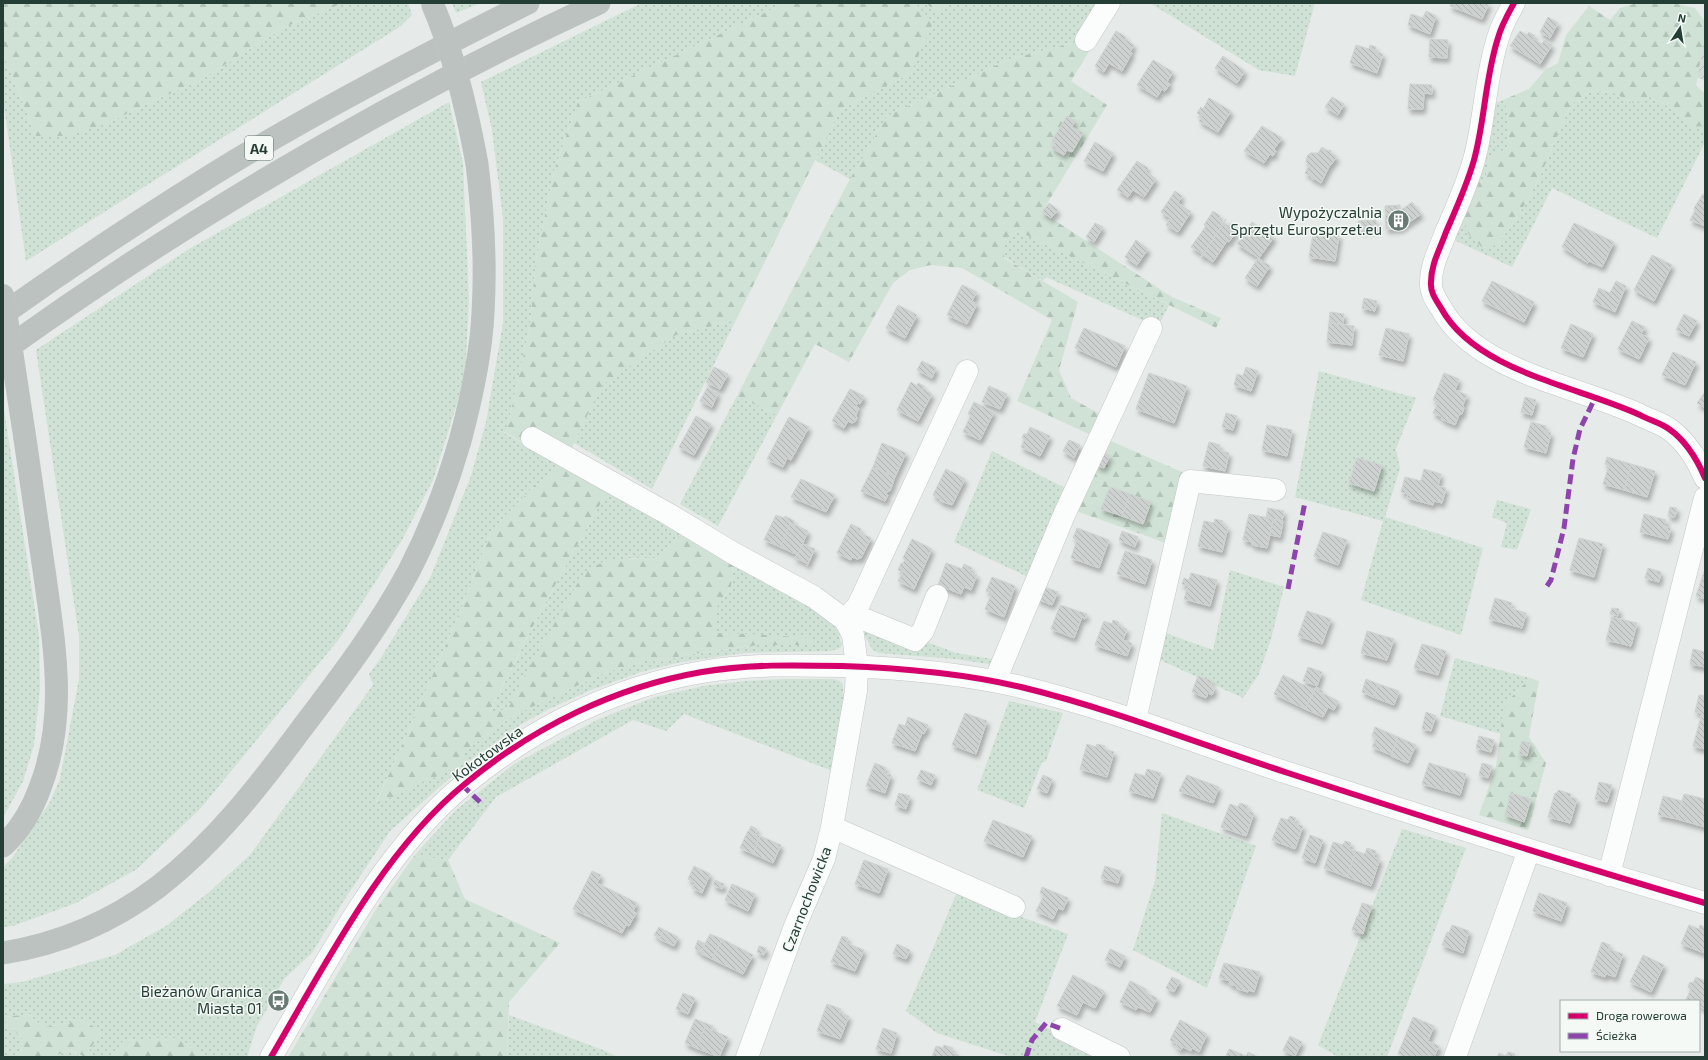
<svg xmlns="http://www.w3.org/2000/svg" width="1708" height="1060" font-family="'Exo 2',sans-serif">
	<defs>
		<pattern id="industrial-furrows" width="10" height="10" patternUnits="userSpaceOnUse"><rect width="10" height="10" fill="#d4dbd8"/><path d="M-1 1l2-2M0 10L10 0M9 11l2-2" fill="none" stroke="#b6bdba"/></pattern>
		<pattern id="grass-dots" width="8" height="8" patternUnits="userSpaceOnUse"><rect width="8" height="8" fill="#d0e2d5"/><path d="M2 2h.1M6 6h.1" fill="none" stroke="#b2c3b7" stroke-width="1.8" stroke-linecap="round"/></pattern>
		<pattern id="forest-firs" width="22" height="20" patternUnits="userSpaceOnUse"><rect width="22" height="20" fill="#d0e2d5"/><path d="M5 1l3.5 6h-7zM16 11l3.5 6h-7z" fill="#b2c3b7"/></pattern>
		<pattern id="building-back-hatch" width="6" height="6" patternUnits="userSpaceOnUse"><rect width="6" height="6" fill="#cdd1cf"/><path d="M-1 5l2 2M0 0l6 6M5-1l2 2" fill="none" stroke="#b0b4b2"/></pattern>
		<filter id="shadow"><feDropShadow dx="2.5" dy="4.5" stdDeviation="2" flood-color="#0004"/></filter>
	</defs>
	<rect width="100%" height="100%" fill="#e6eae8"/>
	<path fill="url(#industrial-furrows)" d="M1705 33V80L1697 78Z"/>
	<path fill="url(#grass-dots)" d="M343 3H408L412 15 401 26 26 261 3 99V54L36 136 106 124 151 102 199 81 285 27Z
		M452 3H481L456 13Z
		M642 3H785L578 102 554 171 536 259 530 326 506 433 499 430 563 466 533 487 491 531 457 619 408 732 375 804 467 762 462 753 513 716 604 673 654 658 656 663 685 655 758 645H813L749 634H716V608L731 587 733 563 815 607 844 635 839 636 842 645 840 648 831 651 744 653 681 662 641 672 591 690 549 709 520 725 468 762 390 831 343 902 312 953 285 978 257 1026 247 1057H208L178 1038 124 1040 112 1057H85L101 1032 84 1020 45 1027 34 1020 31 1014 3 1017V984L22 982 115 955 166 926 208 893 250 855 373 685 369 674 379 661 431 576 471 476 486 422 503 323V218L492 130 481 82Z
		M908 3H1100L1077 42 1010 59 887 116 850 179 815 160 840 110 911 73 917 5Z
		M1150 3H1315L1295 76 1259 70Z
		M1610 91 1633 103 1651 97 1678 112 1692 127 1705 126V142L1657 238 1552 188 1512 267 1452 239 1462 215 1499 243 1526 203 1542 172 1571 104 1589 93Z
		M1505 99 1509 127 1508 147 1489 159 1485 181 1477 182 1494 104Z
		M449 102 463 163 469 300 465 378 433 480 402 540 339 639 201 808 137 869 76 903 13 926 3 927V867L12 858 50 802 60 779 79 679V636L36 350 189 249Z
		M1018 231 1169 305 1158 327 1046 277 1043 281 1004 257V240Z
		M736 320 652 489 574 443 602 384 676 335Z
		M1319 371 1416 398 1396 449 1400 468 1385 517 1483 548 1461 635 1361 600 1383 521 1295 497Z
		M737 396 777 415 718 526 680 504Z
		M3 403 39 636 40 689 34 745 23 781 3 818Z
		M992 451 1067 489 1030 578 954 542Z
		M610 489 681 534 656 558H630L527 671 508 709 489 713 543 607 599 506Z
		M1497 500 1531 509 1517 550 1501 547 1507 523 1492 517Z
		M1230 570 1284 587 1271 639 1259 674 1243 698 1158 659 1163 632 1213 650Z
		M866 629 927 642 956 653 998 660 995 665 955 659 878 653 872 649 864 634Z
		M1455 658 1530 678 1504 705 1501 734 1440 716Z
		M783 679H834L840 681 843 685V693L848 694 835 772 684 714 666 731 633 720 496 797 448 860 414 856 456 810 514 764 599 719 655 697 703 686 745 681Z
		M1009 701 1063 713 1046 761 1042 762 1024 808 977 790Z
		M1162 813 1256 846 1207 988 1133 950 1155 881Z
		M1402 829 1466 848 1387 1057H1338L1318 1045Z
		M958 890 1024 918 1068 934 1035 1022 1106 1057H1011L937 1033 906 1011Z
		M509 1015 603 1050 618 1057H511L507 1055Z
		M3 1020 22 1038 21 1057H3Z
		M70 1050 83 1057H52Z"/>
	<path fill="url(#forest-firs)" d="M4 3H343L285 27 199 81 151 102 106 124 68 136H36L3 54Z
		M785 3H908L917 5 933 23 911 73 840 110 736 320 676 335 602 385 563 466 610 489 599 506 543 607 489 712 508 709 527 671 584 572 609 559 656 558 681 534 733 563 731 587 716 608V633L749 634 813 638V645H758L685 655 655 663 654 658 604 673 513 716 462 753 468 762 375 805 408 732 457 619 491 531 533 487 562 466 506 433 530 326 536 259 554 171 578 102Z
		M927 3H947L936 15Z
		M1637 3H1673L1695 8 1705 22V33L1696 86 1705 93V126L1692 127 1678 112 1651 97 1633 103 1610 91 1589 93 1571 104 1542 172 1526 203 1499 243 1485 250 1469 235 1462 215 1477 182 1485 181 1489 159 1508 147 1509 127 1505 99 1529 89 1545 70 1558 63 1566 35 1589 6 1610 20 1620 8Z
		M1077 42 1091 48 1071 81 1107 105 1042 212 1172 297 1221 318 1216 328 1018 231 1004 240V258L1078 302 1059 370 1071 398 1100 414 1091 435 1017 401 1052 320 962 268 931 265 910 270 893 283 849 362 815 344 777 415 737 396 850 179 887 116 1010 59Z
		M1106 439 1182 472 1166 543 1073 510Z
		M1530 678 1539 681 1529 737 1546 763 1528 830 1479 815 1496 766 1504 705Z
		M414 856 448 860 465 899 560 943 509 1002 507 1055 511 1057H288L375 911Z
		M31 1014 34 1020 45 1027 84 1020 101 1032 85 1057 70 1050 52 1057H21L22 1038 3 1020V1017Z
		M158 1038H178L208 1057H112L124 1040Z"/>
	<path fill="url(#building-back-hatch)" stroke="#cfd3d1" filter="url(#shadow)" d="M1451 3H1489L1482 19 1450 6Z
		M1426 11 1436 16 1430 34 1408 25 1411 14 1423 18Z
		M1548 17 1558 23 1550 38 1540 32Z
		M1116 31 1126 37 1125 39 1134 45 1130 52 1132 53 1122 71 1109 63 1104 72 1095 66Z
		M1520 31 1527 35 1529 32 1535 36 1533 39 1542 44 1544 40 1552 45 1540 64 1510 46Z
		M1430 39 1448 40 1447 58 1429 57Z
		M1356 45 1369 49 1370 45 1376 47 1375 51 1383 54 1377 73 1350 63Z
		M1223 56 1245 71 1237 83 1215 68Z
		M1153 60 1173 72 1167 82 1170 84 1165 91 1162 89 1157 97 1137 85Z
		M1410 84 1432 85V94L1424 93 1423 109H1408Z
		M1332 97 1344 104 1338 115 1325 107Z
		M1209 98 1231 111 1218 132 1199 121 1202 116 1197 113 1201 107 1203 109Z
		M1067 116 1075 121 1072 127 1083 133 1072 152 1067 150 1064 155 1052 148 1055 143 1052 141Z
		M1262 126 1282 138 1275 148 1273 149 1276 151 1273 156 1270 154 1264 163 1244 151Z
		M1095 142 1113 153 1103 171 1084 161Z
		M1322 147 1328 151 1331 150V153L1337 157 1329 167 1321 183 1315 179H1312L1311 176 1305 173 1309 166 1306 162 1307 156 1310 153H1318Z
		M1137 161 1148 168 1145 171 1156 179 1144 197 1133 190 1128 197 1117 190Z
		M1175 191 1182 196 1178 203 1191 212 1178 232 1166 225 1170 218 1161 212Z
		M1703 194 1705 195V226L1690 220 1695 211 1694 208Z
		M1412 202 1421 214 1401 228 1386 229 1385 206 1400 205V211Z
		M1049 203 1058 210 1051 218 1042 212Z
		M1213 211 1220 216 1218 219 1223 223 1226 219 1201 257 1202 254 1191 247 1206 226 1204 225Z
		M1226 219 1224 223 1229 226 1231 223 1238 228 1229 242 1227 241 1213 262 1203 255 1201 258Z
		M1376 220 1377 229 1359 230 1358 221Z
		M1252 222 1274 237 1259 258 1237 244Z
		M1095 223 1103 227 1094 242 1086 237Z
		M1574 223 1614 242 1602 267 1589 261 1588 263 1562 247Z
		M1323 232 1339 235 1335 261 1309 257 1313 234 1322 236Z
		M1136 240 1148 249 1137 265 1125 257Z
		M1652 255 1672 265 1654 301 1634 290Z
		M1258 258 1270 266 1257 286 1245 278Z
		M1492 281 1534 302 1524 322 1482 301Z
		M1616 281 1626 286 1615 312 1593 302 1599 288 1610 293Z
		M962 285 977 292 972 301 977 304 967 324 947 315Z
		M1364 298 1377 301 1375 311 1362 308Z
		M898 305 917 315 905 338 886 328Z
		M1330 312 1344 314 1343 324 1329 323Z
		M1684 314 1697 321 1689 336 1676 330Z
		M1632 321 1645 327 1641 334 1649 338 1639 359 1618 349Z
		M1329 323 1354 326 1352 345 1327 342Z
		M1571 324 1593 334 1583 357 1561 348Z
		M1084 328 1125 346 1116 367 1075 348Z
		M1386 328 1409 334 1403 361 1379 355Z
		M1673 352 1696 362 1685 385 1662 375Z
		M922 361 936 368 932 378 917 370Z
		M714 367 728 374 720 389 706 382Z
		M1246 367 1258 371 1251 391 1234 385 1237 374 1243 376Z
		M1149 373 1187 386 1174 423 1136 409Z
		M1444 373 1459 379 1455 390 1467 395 1463 405 1464 408 1462 414 1459 415 1455 425 1441 419 1442 417 1433 413 1438 402 1433 400Z
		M911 382 917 386 918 383 924 386 922 388 932 394 918 421 897 410Z
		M989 386 1007 394 1000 409 982 402Z
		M707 388 718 393 712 407 700 401Z
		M850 389 864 396 860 404 858 403 856 406 859 408 856 415 857 418 855 422 852 423 848 421 844 428 832 421Z
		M1705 392V408L1697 403Z
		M1525 397 1536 400 1532 415 1521 412Z
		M974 402 994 412 980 440 963 432 971 415 968 414Z
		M1226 413 1237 416 1233 430 1222 427Z
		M696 416 711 424 694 455 679 447Z
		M789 417 809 427 791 460 787 458 783 467 767 459Z
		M1531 422 1546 426 1545 431 1551 433 1546 453 1524 447Z
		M1267 425 1292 430 1287 456 1262 450Z
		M1030 427 1050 436 1040 456 1021 447 1024 440 1022 437 1024 434H1027Z
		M1069 440 1080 445 1074 458 1063 451Z
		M1209 442 1220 445 1219 450 1229 453 1225 471 1203 466Z
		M882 443 906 453 895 477 873 467Z
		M1102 452 1110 456 1104 468 1096 465Z
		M1607 457 1631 464 1624 490 1603 484 1609 466 1605 464Z
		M1357 458 1382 465 1374 491 1349 483Z
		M1631 464 1655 471 1647 497 1624 490Z
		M873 467 895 477 890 491H888L886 494 888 495 885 501 861 491Z
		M946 469 965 479 952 505 940 501V499L933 495Z
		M1424 469 1441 474 1438 486 1446 488 1442 503 1434 501 1433 505 1407 498 1408 494 1401 492 1405 477 1421 481Z
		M801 479 835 495 826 512 791 497Z
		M1110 487 1130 494 1122 516 1101 509Z
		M1130 494 1151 502 1143 524 1122 516Z
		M1670 507 1677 508 1675 517 1668 516Z
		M1268 508 1284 511 1282 521 1266 518Z
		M1249 514 1273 519 1267 548 1252 545V542L1243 540Z
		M1644 514 1666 520 1665 527 1671 528 1668 539 1640 532Z
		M776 515 784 518 785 516 794 521 793 524 791 523 780 547 764 540Z
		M1215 519 1223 521 1222 525 1228 527 1222 552 1198 546 1204 521 1214 523Z
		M1273 519 1283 521 1280 537 1270 535Z
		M791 523 808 531 798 555 780 547Z
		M851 524 861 529 859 532 871 538 861 558 857 559 852 557 851 560 837 553Z
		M1077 528 1109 540 1099 568 1071 558 1077 540 1073 538Z
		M1122 531 1138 537 1135 547 1119 540Z
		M1323 532 1347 540 1338 565 1314 556Z
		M1579 538 1603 544 1594 577 1570 570Z
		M912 539 932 549 914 589 898 581 903 572 898 570 901 563H903L905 560 903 558Z
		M803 544 815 549 807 566 808 564 796 558 794 560Z
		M1125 551 1152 560 1145 584 1117 574Z
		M946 563 962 569 964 564 972 568 970 572 977 575 971 590 964 587 961 594 938 585Z
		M1648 568 1661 572 1659 582 1645 578Z
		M1705 569V599L1696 596Z
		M1191 573 1217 580 1210 606 1184 599 1188 586 1182 584 1184 578 1189 580Z
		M992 577 1015 586 1004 617 985 609 992 593 986 591Z
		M1042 586 1058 592 1052 605 1037 599Z
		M1495 598 1512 603 1510 608 1526 613 1522 628 1489 619Z
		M1060 605 1087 614 1085 619 1082 617 1074 638 1051 629Z
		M1612 608 1619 609 1618 616 1610 614Z
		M1307 611 1331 619 1322 644 1298 636Z
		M1612 617 1637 623 1631 646 1606 640Z
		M1113 620 1119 622 1118 626 1127 629 1123 640 1132 643 1127 656 1095 645 1104 621 1112 624Z
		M1367 631 1394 639 1387 660 1361 653Z
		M1422 644 1446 651 1438 675 1414 668Z
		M1693 649 1705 652V667L1690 664Z
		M1308 667 1322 672 1317 686 1303 681Z
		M1283 675 1314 690 1305 709 1274 694Z
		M1198 676 1212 681 1211 686 1215 688 1212 695 1208 693 1206 698 1192 692Z
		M1366 679 1378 684 1373 697 1362 692Z
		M1378 684 1399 691 1394 705 1373 697Z
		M1316 687 1323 691 1322 693 1338 701 1334 710 1328 707 1323 717 1305 709Z
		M1699 695 1705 696V749L1693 746 1702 713 1695 712Z
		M1426 712 1436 716 1431 731 1422 729Z
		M965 713 987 721 976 754 952 745Z
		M908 717 928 725 924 734 922 733 915 751 892 743 899 724 905 726Z
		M1375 727 1398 737 1391 755 1372 747 1376 738 1372 736Z
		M1479 736 1494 740 1491 752 1476 748Z
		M1398 737 1416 745 1408 763 1391 756Z
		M1522 741 1530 743 1527 756 1519 754Z
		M1087 744 1096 747 1097 744 1105 746 1104 749 1114 752 1107 777 1080 769Z
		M875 763 886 768 884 773 891 775 885 793 866 786Z
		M1429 763 1466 774 1460 795 1422 784Z
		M1482 763 1492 766 1488 778 1479 775Z
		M1147 769 1161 773 1153 798 1129 791 1135 773 1145 776Z
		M921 770 935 775 931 785 917 779Z
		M1043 775 1052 779 1047 793 1037 789Z
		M1187 775 1219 787 1213 803 1179 791Z
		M1599 782 1612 785 1607 802 1595 799Z
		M1558 790 1571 794 1570 797 1577 799 1570 823 1548 817 1555 793H1557Z
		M899 793 910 796 906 809 895 805Z
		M1511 793 1531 799 1524 822 1505 815Z
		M1684 794 1705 799V827L1677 819Z
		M1663 796 1682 801 1677 819 1658 815Z
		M1240 803 1248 806 1246 810 1254 813 1246 836 1221 827 1230 804 1238 807Z
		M1290 816 1296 818 1294 823 1303 826 1295 849 1272 840 1281 818 1288 820Z
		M993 820 1032 836 1023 857 984 841Z
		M751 826 757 829 755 834 749 831Z
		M748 831 760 836 753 854 740 848Z
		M1310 835 1323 840 1315 863 1302 858Z
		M760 836 781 845 773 863 753 854Z
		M1345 841 1351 843 1349 849 1356 851 1347 877 1324 868 1333 842 1343 845Z
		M1367 848 1376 851 1374 857 1380 859 1371 886 1347 877 1356 851 1365 854Z
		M864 860 888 869 879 893 855 884Z
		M694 866 710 874 702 893 692 888 695 883 688 879Z
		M1105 866 1121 871 1118 883 1101 878Z
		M592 871 601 875 597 883 637 903 633 911 636 913 629 926 626 925 622 933 573 909Z
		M715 880 724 884 722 889 713 885Z
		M732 884 755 894 748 911 725 900Z
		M1042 887 1068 898 1063 910 1058 908 1053 919 1036 911 1044 895 1040 893Z
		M1539 893 1567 903 1561 921 1533 911Z
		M1362 903 1372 906 1367 920 1358 916Z
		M1357 916 1367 920 1363 934 1352 930Z
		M1452 925 1469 931 1463 953 1442 945 1447 932 1449 933Z
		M1689 925 1699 929 1700 925 1705 927 1704 953 1681 944Z
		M659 927 664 930 660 938 654 935Z
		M664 930 678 937 674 946 659 939Z
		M710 934 722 939 712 959 700 953Z
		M842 936 848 938 846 943 864 950 855 971 831 962Z
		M722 939 753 955 743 974 712 959Z
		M698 940 705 944 700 952 695 948Z
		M1602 942 1610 945 1608 949 1623 954 1615 977 1606 974 1605 977 1591 972Z
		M897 944 910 950 906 959 893 954Z
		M759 946 766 948 764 955 757 952Z
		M1110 949 1125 956 1120 967 1105 960Z
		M1643 955 1664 965 1651 992 1630 982Z
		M1224 963 1260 972 1254 992 1248 990V992L1237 989V986L1229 984 1230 981 1219 978Z
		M1073 975 1104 991 1095 1008 1083 1002 1077 1015 1057 1006Z
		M1172 977 1180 981 1174 992 1166 988Z
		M1696 977 1705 981V1009L1699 1006V1001L1686 1000 1691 989 1688 987 1690 982 1693 983Z
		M1130 981 1146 989 1145 992 1157 998 1150 1012 1138 1007 1136 1010 1120 1002Z
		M683 993 695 998 688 1014 676 1009Z
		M827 1004 841 1009 839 1013 849 1016 840 1039 817 1031Z
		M1413 1017 1434 1026 1428 1041 1439 1046 1434 1057 1422 1055V1057H1405L1398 1054Z
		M695 1019 713 1026 711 1030 705 1027 696 1048 685 1043Z
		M1180 1020 1207 1034 1199 1052 1192 1048 1191 1051 1183 1047 1181 1050 1175 1047 1177 1044 1170 1040Z
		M705 1027 728 1037 719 1057 696 1048Z
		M883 1028 897 1033 891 1053 876 1049Z
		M1290 1036 1302 1042 1295 1056 1283 1050Z
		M944 1045 953 1048 951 1052 959 1055 958 1057H932L936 1046 943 1048Z
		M1229 1049 1246 1056V1057H1223L1226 1056Z
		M1248 1052 1258 1057H1246Z
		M1508 1052 1515 1054 1514 1057H1497L1499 1053 1506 1056Z"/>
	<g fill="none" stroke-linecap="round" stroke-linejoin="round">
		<defs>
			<path id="minor" d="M1514 3C1508 14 1501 26 1498 38 1485 78 1485 120 1474 160 1467 185 1456 209 1446 232 1440 249 1431 264 1431 282 1430 292 1436 300 1441 308 1476 372 1578 386 1640 415 1649 420 1661 423 1669 429 1686 441 1697 459 1705 478
				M1086 40 1109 3
				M532 438 670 515 733 553 814 597 845 620 853 635 857 666 856 691 832 827 824 859 795 926 747 1057
				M845 620 858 606 967 371
				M845 620H866L915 640 923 631 937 596
				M995 681 1064 515 1151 328
				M1135 720 1190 481 1275 490
				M832 827 1014 907
				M1609 875 1705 498
				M1062 1029 1119 1057
				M271 1057C325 965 383 850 466 783 534 727 615 687 702 672 748 664 795 665 842 666 902 668 962 673 1021 687 1112 709 1199 744 1288 773 1426 818 1565 862 1705 903
				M1455 1057 1529 850"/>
			<path id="highway" d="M3 314C72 265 143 218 215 173 316 111 422 56 528 3
				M3 351C190 217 390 100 599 3
				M3 846C20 830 32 810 40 788 67 718 55 649 45 577 38 531 32 485 25 439
				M3 953C59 944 113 921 158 887 215 843 259 786 302 728 340 678 379 627 409 571 430 530 447 486 460 441 471 400 481 356 483 313 486 263 483 213 477 164"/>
		</defs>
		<use href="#minor" stroke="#c3c7c5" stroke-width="23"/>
		<use href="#highway" stroke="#bec6c3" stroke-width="23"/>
		<use href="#minor" stroke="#fbfcfc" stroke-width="22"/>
		<use href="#highway" stroke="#bcc2c0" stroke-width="22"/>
		<defs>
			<path id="highway-bridge" d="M432 3C454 54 467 109 477 164
				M3 295 25 439"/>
		</defs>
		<use href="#highway-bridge" stroke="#bec6c3" stroke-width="23" stroke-linecap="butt"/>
		<use href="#highway-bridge" stroke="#bcc2c0" stroke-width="22"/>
		<path stroke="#8e44ad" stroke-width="5" stroke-dasharray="10 5" stroke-linecap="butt" d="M1547 586 1551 580 1564 528 1573 459 1580 429 1595 398
			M1288 589 1305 502
			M462 785 480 802
			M1026 1057 1032 1040 1046 1023 1062 1029"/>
		<defs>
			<path id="cycleway" d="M1514 3C1508 14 1501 26 1498 38 1485 78 1485 120 1474 160 1467 185 1456 209 1446 232 1440 249 1431 264 1431 282 1430 292 1436 300 1441 308 1476 372 1578 386 1640 415 1649 420 1661 423 1669 429 1686 441 1697 459 1705 478
				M271 1057C325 965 383 850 466 783 534 727 615 687 702 672 748 664 795 665 842 666 902 668 962 673 1021 687 1112 709 1199 744 1288 773 1426 818 1565 862 1705 903"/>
		</defs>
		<use href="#cycleway" stroke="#f4f9f6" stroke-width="8"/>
		<use href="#cycleway" stroke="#d6006c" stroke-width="6"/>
	</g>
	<defs>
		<symbol id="building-disc" viewBox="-11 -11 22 22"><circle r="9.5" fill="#687a74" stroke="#f4f9f6"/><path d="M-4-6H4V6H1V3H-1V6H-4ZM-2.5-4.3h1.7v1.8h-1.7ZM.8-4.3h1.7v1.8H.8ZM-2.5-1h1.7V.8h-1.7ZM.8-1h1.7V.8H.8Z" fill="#fff"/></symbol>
		<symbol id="bus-disc" viewBox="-11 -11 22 22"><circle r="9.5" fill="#687a74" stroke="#f4f9f6"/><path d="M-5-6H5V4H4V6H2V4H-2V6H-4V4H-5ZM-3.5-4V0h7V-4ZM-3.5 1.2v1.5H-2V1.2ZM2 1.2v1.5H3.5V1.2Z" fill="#fff"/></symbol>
	</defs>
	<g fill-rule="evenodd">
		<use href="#building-disc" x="1386" y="208" width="25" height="25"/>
		<use href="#bus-disc" x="266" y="988" width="25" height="25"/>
	</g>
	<g text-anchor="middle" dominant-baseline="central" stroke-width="3" stroke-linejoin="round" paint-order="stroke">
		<rect fill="#f4f9f6" stroke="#62756f" stroke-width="1" x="245" y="136" width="28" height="24" rx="3"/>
		<g font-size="14" font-weight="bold" fill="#243d35">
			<text x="259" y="148">A4</text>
		</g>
		<g font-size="15" fill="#243d35" stroke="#f4f9f6" text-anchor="end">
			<text x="1382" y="212">Wypożyczalnia<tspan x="1382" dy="17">Sprzętu Eurosprzet.eu</tspan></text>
			<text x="262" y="991">Bieżanów Granica<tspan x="262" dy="17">Miasta 01</tspan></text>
		</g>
		<g font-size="15" fill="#243d35" stroke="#f4f9f6">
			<text transform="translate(487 753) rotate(-36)">Kokotowska</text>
			<text transform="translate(806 899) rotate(-69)">Czarnochowicka</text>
		</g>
	</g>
	<rect width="1708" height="1060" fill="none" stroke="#243d35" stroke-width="8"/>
	<rect x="1560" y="1000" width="140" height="52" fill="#f4f9f6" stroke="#a1aea9"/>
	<rect x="1568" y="1013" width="20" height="6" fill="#d6006c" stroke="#a1aea9"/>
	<text x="1596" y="1020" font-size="12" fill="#243d35">Droga rowerowa</text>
	<rect x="1568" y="1033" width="20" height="6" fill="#8e44ad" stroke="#a1aea9"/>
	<text x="1596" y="1040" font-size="12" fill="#243d35">Ścieżka</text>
	<g transform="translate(1680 28) rotate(12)" stroke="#f4f9f6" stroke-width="3" paint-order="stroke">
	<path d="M0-3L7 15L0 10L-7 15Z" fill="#243d35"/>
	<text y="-6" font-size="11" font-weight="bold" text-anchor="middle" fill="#243d35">N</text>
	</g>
</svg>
